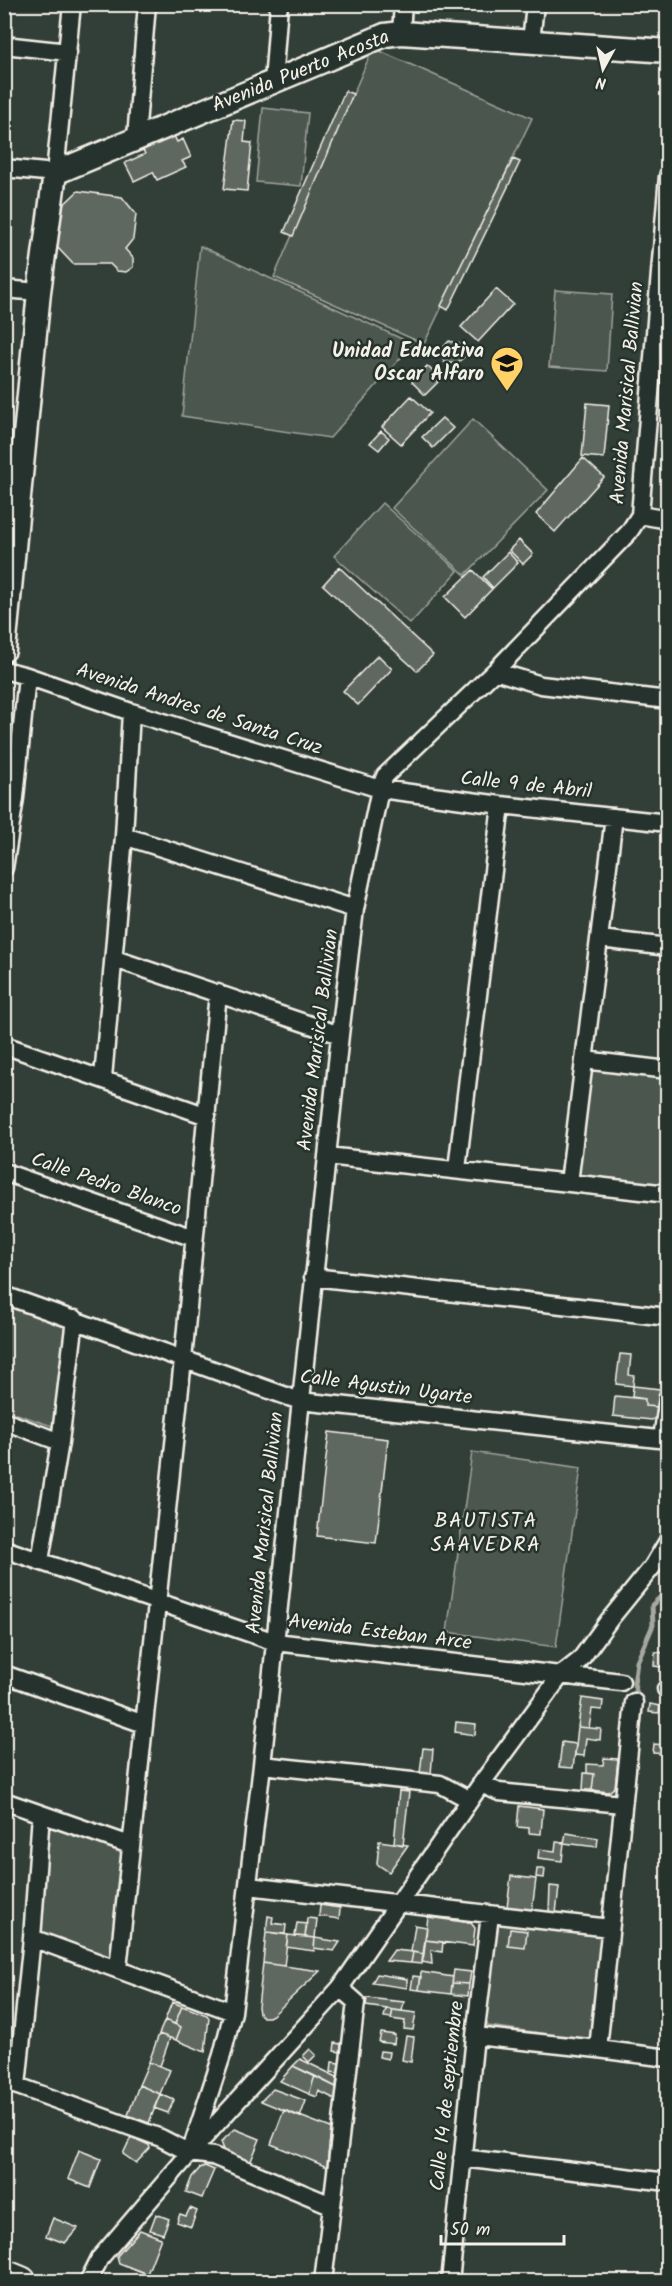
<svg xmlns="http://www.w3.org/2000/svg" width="672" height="2286" font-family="Kalam,sans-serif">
	<rect width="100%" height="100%" fill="#323e38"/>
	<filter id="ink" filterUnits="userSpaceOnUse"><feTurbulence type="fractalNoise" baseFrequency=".0167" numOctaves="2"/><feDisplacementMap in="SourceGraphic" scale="12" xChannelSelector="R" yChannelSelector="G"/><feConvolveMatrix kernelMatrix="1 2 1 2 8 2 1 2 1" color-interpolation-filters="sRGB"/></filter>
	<g filter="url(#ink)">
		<path fill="#4c564f" stroke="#a0a49c" stroke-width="1.5" d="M373 48 532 118 424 344 274 277Z
			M263 108 308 113 301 186 256 182Z
			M200 246 413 344 330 438 182 416Z
			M555 290 612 294 607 371 549 367Z
			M473 419 548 490 465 575 392 508Z
			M382 503 458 571 410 624 334 556Z
			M599 1069 667 1078V1187L582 1178 577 1173 589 1074Z
			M5 1306 68 1327 55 1427 5 1410Z
			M472 1452 581 1468 556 1647 447 1632Z
			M55 1826 118 1848 122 1852 112 1956 109 1959 40 1932 47 1832 50 1828Z
			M501 1924 600 1934 602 1940 592 2035 586 2039 488 2026 486 2021 497 1928Z"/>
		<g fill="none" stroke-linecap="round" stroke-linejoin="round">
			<path stroke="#a6a9a1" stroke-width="5" d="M637 1694 634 1684 637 1662 653 1625 652 1605 668 1590"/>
		</g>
		<path fill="#5f6861" stroke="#f4f1e8" stroke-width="1.5" d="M345 91 353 94 293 236 284 232Z
			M233 120 246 121 244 142 252 143 247 191 224 189Z
			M172 132 177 142 183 139 191 157 182 161 186 167 157 180 153 172 134 181 125 163 145 154 141 146Z
			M513 159 520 162 448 310 441 306Z
			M78 191 122 197 136 214 133 239 125 249 133 258V267L126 272 117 271 110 264H73L56 246 60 208Z
			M496 289 513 304 478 342 461 327Z
			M449 341 460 344 465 356 456 364 444 362 440 351Z
			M427 366 441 379 425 395 412 382Z
			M411 396 430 413 401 444 382 427Z
			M587 403 609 405 604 458 582 456Z
			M442 418 453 428 433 448 422 437Z
			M381 431 389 438 379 450 370 443Z
			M583 458 604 477 555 532 536 514Z
			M519 540 533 554 523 564 509 550Z
			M508 552 518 563 493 588 483 577Z
			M339 567 433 655 417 671 323 585Z
			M473 570 492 589 465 617 445 597Z
			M378 655 392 669 358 705 343 691Z
			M620 1354 631 1355 629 1375 634 1376 633 1386 616 1384Z
			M633 1386 660 1389 658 1407 645 1406V1399L632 1397Z
			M615 1396 645 1399V1406L658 1407 657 1416 652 1420 613 1416Z
			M329 1432 388 1439 376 1543 317 1536Z
			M655 1652 668 1653V1668L654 1666Z
			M582 1698 603 1701 602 1710 592 1709 589 1728 578 1727Z
			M650 1704 660 1706 659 1713 649 1712Z
			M456 1722 476 1724 475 1735 455 1732Z
			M578 1727 601 1729 600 1740 586 1738 584 1756 575 1755Z
			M666 1735 668 1754 653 1753 654 1744 665 1745Z
			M562 1742 576 1744 573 1768 559 1767Z
			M423 1748 433 1749 431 1774 420 1773Z
			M604 1758 618 1759 615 1787 609 1792 592 1790 594 1774 587 1773V1764L603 1765Z
			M584 1773 594 1774 592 1790H583Z
			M399 1791 409 1792 403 1845 394 1843Z
			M519 1806 543 1809 541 1834 529 1833V1828L517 1827Z
			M566 1833 598 1838 597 1847 564 1843Z
			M379 1841 408 1845 389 1872 377 1864Z
			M556 1842 564 1843 562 1861 538 1858 539 1849 555 1851Z
			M537 1869H545L544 1878 536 1877Z
			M511 1876 536 1879 532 1910 507 1907Z
			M550 1886 559 1887 556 1913 549 1912Z
			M320 1905 340 1908 339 1919 319 1916Z
			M268 1916 273 1917 272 1923 286 1925 285 1934 266 1932Z
			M428 1917 471 1923 475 1928 473 1946 425 1940Z
			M307 1918 317 1919 315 1938 305 1937Z
			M297 1923 307 1924 305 1937 295 1936Z
			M415 1925 427 1927 424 1954 411 1952Z
			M510 1929 527 1931 525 1948 508 1946Z
			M266 1932 288 1935 284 1966 263 1963Z
			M288 1935 315 1938 314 1951 286 1947Z
			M315 1938 340 1942 334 1951 314 1948Z
			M425 1940 443 1942 442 1952 431 1950 432 1964 422 1962Z
			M394 1950 413 1952 411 1963 386 1961Z
			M413 1952 424 1954 422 1964 411 1963Z
			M263 1963 284 1966 320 1971 273 2015 269 2017H263L259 2013 258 2007Z
			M454 1970 471 1972 469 1984 452 1983Z
			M421 1972 453 1977 451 1994 419 1990Z
			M377 1974 407 1979V1988L372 1983Z
			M413 1976 421 1977 419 1990 411 1989Z
			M452 1983 469 1984 468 1996 451 1994Z
			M367 1998 404 2002 402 2011 366 2006Z
			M172 2002 182 2006 175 2024 165 2020Z
			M182 2006 207 2015 209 2018 205 2052 176 2040 181 2027 175 2024Z
			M386 2009 393 2010 391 2018 384 2017Z
			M393 2010 416 2013 413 2030 404 2029 405 2021 391 2019Z
			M165 2020 181 2027 176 2040 159 2034Z
			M381 2033 395 2035 394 2044 379 2042Z
			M159 2034 170 2038 160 2066 149 2062Z
			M406 2036 414 2037 411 2062 402 2060Z
			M335 2043 341 2044V2052L334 2051Z
			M310 2049 316 2055 309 2062 303 2056Z
			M380 2051 389 2052 388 2059 379 2057Z
			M300 2059 337 2077 336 2087 293 2066Z
			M149 2062 170 2070 160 2094 139 2085Z
			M332 2062 339 2063 338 2073 331 2072Z
			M293 2066 315 2076 309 2094 280 2081Z
			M315 2076 336 2087 335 2099 319 2091 317 2097 309 2094Z
			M139 2085 160 2094 149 2123 128 2115Z
			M273 2089 306 2101 300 2117 261 2101Z
			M160 2094 174 2100 168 2113 154 2108Z
			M284 2110 331 2128 327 2167 271 2144Z
			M235 2129 260 2139 250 2163 225 2152 221 2142Z
			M131 2137 149 2145 150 2148 136 2163 123 2154Z
			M79 2150 101 2159 90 2188 68 2179Z
			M205 2166 214 2170 202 2198 186 2192 192 2177 200 2168Z
			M190 2208 197 2211 191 2227 177 2222 180 2214 186 2216Z
			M156 2214 169 2219 163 2234 150 2230Z
			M53 2218 78 2228 65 2243 46 2236Z
			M140 2230 161 2238 147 2274 119 2263 117 2256Z"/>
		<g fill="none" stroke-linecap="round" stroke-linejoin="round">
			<defs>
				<path id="street" d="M401 33 403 4
					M531 42 535 4
					M4 45 68 52
					M273 83 279 4
					M136 138 147 4
					M4 168 55 173 72 4
					M4 289 39 292
					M640 515 668 520
					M4 670 27 676 131 712 380 789 501 805 668 823
					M495 671 541 685 668 700
					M124 836 355 909
					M4 868 15 798 27 676
					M600 939 668 947
					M115 959 340 1035
					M4 1045 207 1116
					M584 1060 668 1070
					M103 1078 124 836 131 712
					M327 1156 668 1194
					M457 1169 501 805
					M4 1172 194 1238
					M569 1183 614 817
					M313 1277 668 1317
					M4 1295 300 1401 668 1440
					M4 1421 60 1442
					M662 1439 668 1397
					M4 1549 275 1642 621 1682
					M40 1561 60 1442 75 1319
					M4 1674 144 1724
					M666 1689H668
					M262 1765 440 1784 470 1800
					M481 1784 499 1792 622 1804
					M4 1801 130 1845
					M248 1886 610 1928
					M32 1938 233 2012
					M118 1969 183 1360 218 993
					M475 2036 598 2049 634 1702
					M598 2049 668 2058
					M4 2081 161 2138 190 2153 213 2156 331 2205
					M17 2086 32 1938 41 1814
					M190 2153 222 2055 233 2012 262 1765 340 1035 355 909 380 789 385 776 495 671 629 532 640 515 668 176
					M462 2158 668 2182
					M88 2282 100 2258 190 2153 340 1988 481 1784 561 1675 580 1660 610 1619 653 1566 668 1541
					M323 2282 356 2002 340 1988
					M450 2282 475 2036 490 1915"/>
				<path id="secondary" d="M4 650 39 292 55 173 385 35 401 33 668 51"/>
				<path id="highway" d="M4 2275 21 2282"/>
			</defs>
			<use href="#street" stroke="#f4f1e8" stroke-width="21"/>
			<use href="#secondary" stroke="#f4f1e8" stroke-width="27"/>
			<use href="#highway" stroke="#f4f1e8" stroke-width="34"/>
			<use href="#street" stroke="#26332d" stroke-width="16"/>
			<use href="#secondary" stroke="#26332d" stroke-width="22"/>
			<use href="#highway" stroke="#26332d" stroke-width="30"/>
		</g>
	</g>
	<defs>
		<symbol id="school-pin" viewBox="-11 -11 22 30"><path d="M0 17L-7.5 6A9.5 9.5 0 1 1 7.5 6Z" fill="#ffd166" stroke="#26332d"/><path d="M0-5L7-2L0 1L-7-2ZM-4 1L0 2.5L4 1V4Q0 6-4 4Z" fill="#111"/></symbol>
	</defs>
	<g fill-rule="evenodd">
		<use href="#school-pin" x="488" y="344" width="38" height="52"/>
	</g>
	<g text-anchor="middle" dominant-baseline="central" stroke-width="5" stroke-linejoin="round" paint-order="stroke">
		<g font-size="20" fill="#f4f1e8" stroke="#26332d">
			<text transform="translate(301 72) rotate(-22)">Avenida Puerto Acosta</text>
			<text transform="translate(628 393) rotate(-85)">Avenida Marisical Ballivian</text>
			<text transform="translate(199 710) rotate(18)">Avenida Andres de Santa Cruz</text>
			<text transform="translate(526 786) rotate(6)">Calle 9 de Abril</text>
			<text transform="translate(319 1040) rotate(-83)">Avenida Marisical Ballivian</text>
			<text transform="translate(106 1185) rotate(19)">Calle Pedro Blanco</text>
			<text transform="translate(386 1388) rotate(7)">Calle Agustin Ugarte</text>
			<text transform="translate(266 1523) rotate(-84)">Avenida Marisical Ballivian</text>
			<text transform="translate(380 1633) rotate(7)">Avenida Esteban Arce</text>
			<text transform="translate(448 2096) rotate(-84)">Calle 14 de septiembre</text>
		</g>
		<g font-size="20" font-weight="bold" fill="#f4f1e8" stroke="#26332d" text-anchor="end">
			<text x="484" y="352">Unidad Educativa<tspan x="484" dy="23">Oscar Alfaro</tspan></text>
		</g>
		<g font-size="21" letter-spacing="1.5" fill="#f4f1e8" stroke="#26332d">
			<text x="486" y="1521">BAUTISTA<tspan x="486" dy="24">SAAVEDRA</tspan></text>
		</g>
	</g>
	<rect width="672" height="2286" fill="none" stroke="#26332d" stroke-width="24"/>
	<rect x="12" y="12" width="648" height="2262" fill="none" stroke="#f4f1e8" stroke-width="2" filter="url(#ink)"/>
	<g transform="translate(603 69) rotate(188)" stroke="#26332d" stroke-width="4.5" paint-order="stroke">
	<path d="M0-4.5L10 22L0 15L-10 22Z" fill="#f4f1e8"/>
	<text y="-9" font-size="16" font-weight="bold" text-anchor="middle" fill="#f4f1e8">N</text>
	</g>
	<path d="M441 2235v9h123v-9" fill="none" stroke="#f4f1e8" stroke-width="3"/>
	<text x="450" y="2235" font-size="18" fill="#f4f1e8" stroke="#26332d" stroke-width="4.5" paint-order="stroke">50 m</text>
</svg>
